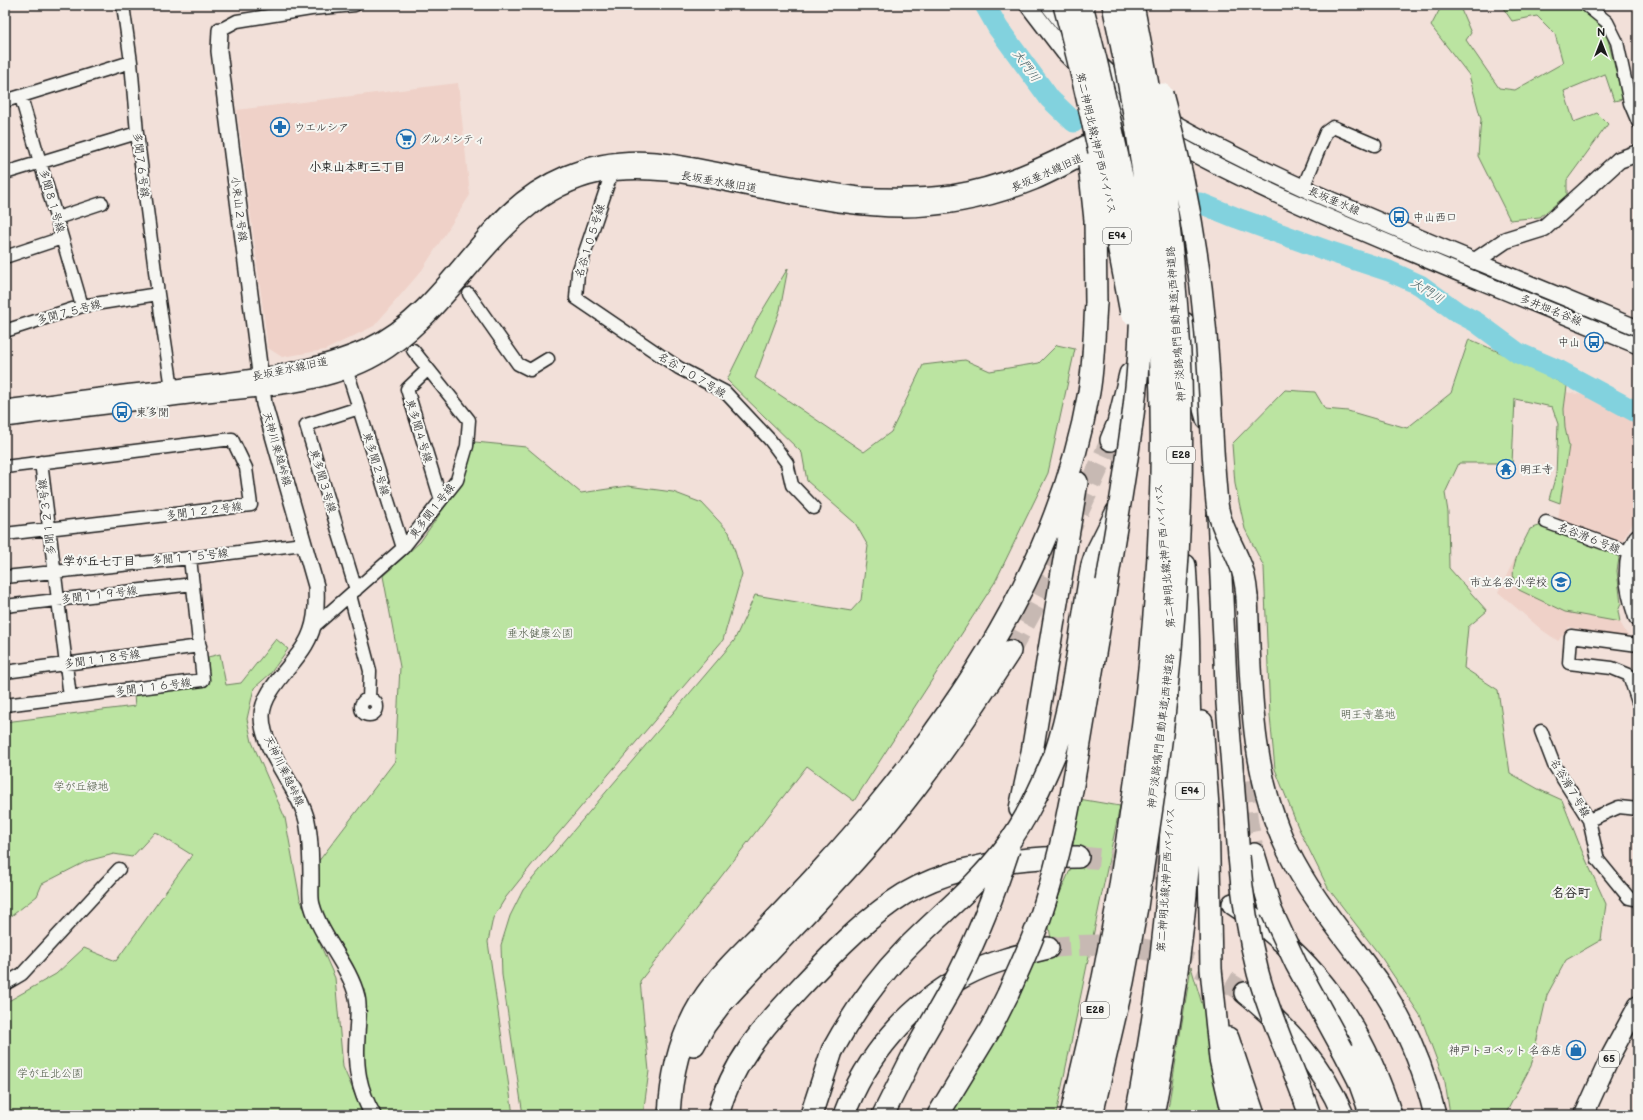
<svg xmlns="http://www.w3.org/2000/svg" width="1643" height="1120" font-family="'Balsamiq Sans','Klee One',sans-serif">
	<rect width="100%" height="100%" fill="#f2e0d9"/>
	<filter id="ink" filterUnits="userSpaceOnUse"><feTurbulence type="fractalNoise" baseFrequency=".025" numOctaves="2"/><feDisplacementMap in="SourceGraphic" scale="8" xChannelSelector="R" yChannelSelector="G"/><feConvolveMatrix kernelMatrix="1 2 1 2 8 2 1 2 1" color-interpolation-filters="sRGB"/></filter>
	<g filter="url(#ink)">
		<path fill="#efd1c8" d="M458 83 470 195 422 270 374 326 325 350 282 357 268 348 237 110Z
			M1566 392 1607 399 1638 417V515L1621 543 1558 519 1569 446 1565 428 1564 409Z
			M1530 529 1619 558 1617 571 1621 604 1618 611 1620 622 1630 640 1569 627 1558 641 1542 630 1498 592Z"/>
		<path fill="#bbe4a1" stroke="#6c805e" d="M1442 5H1459L1471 33 1466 40 1499 88 1515 90 1563 63 1555 34 1537 16 1512 21 1501 5H1579L1606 32 1623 99 1614 101 1605 74 1564 91 1574 122 1597 113 1608 124 1567 180V195L1540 217 1510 220 1478 156 1481 119 1469 75 1431 26Z
			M788 268 780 310 755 378 864 452 891 432 923 365 965 360 990 371 1039 363 1057 345 1075 349 1048 473 995 582 854 801 807 766 640 981 649 1071 643 1115H523L502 975 501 945 510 916 523 890 734 641 755 595 851 611 861 600 868 546 855 523 807 481 802 453 727 380 756 321Z
			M1469 339 1522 362 1567 386 1564 409 1565 428 1569 446 1560 503 1549 499 1556 475 1558 424 1552 407 1515 399 1512 463H1459L1445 493 1448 512 1449 568 1487 611 1468 627 1464 668 1498 690 1510 773 1540 790 1562 800 1582 851 1606 904 1601 940 1566 960 1547 995 1531 1066 1505 1115H1450L1445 1082 1420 1015 1381 957 1328 888 1298 827 1275 769 1270 716 1264 567 1245 529 1235 484 1232 444 1285 390 1315 392 1325 409 1348 411 1407 428 1451 393Z
			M475 442 526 447 581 493 628 486 673 492 702 503 729 532 742 574 723 640 534 862 506 897 493 918 488 942 513 1115H379L370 1097 363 1070 364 995 355 971 321 914 314 895 318 862 395 761 400 667 383 576 420 542 461 484Z
			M1542 525 1616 552 1619 558 1617 571 1621 604 1618 611 1620 622 1565 612 1519 590C1504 572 1522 547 1530 529Z
			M276 639 288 649 270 674 254 688 247 719 252 742 285 818 300 899 335 978 343 1067 364 1115H5V1003L56 974 84 948 116 961 192 855 155 832 132 857 114 854 87 861 42 884 37 896 5 921V722L135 706 134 695 209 684 208 657 220 654 226 685 241 683Z
			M1079 799 1120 806 1056 1115H948L1013 1008 1030 964 1054 958 1048 921 1070 870Z
			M1191 967 1205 1014 1227 1115H1167Z"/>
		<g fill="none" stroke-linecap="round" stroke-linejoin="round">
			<path stroke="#82d2de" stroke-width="21" d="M985 5 998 28 1050 99 1074 122
				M1200 203 1237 218 1331 252 1389 271 1420 285 1457 312 1476 322 1518 353 1560 371 1638 413"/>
			<path stroke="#c7b9b3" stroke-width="21" stroke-dasharray="21 10" stroke-linecap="butt" d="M1010 651 1043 590 1111 440
				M1243 781 1248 823 1254 854
				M1078 857C1112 859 1146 864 1177 876 1197 884 1215 894 1233 904
				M1048 948C1127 939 1178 949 1245 993"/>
			<defs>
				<path id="minor" d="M123 5 131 62
					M1586 5 1607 22 1617 42 1630 103 1638 122
					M220 30 237 21 311 9 355 5
					M21 97 82 306
					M5 101 131 62 137 133 158 294 173 395
					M614 166 578 273 576 298 679 368 725 392 770 440 787 463 792 485 814 508
					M5 173 137 133
					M1303 188 1326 132 1333 127 1375 145
					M57 218 102 203
					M5 257 62 238
					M469 294 518 364 530 370 548 359
					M5 331 82 306 158 294
					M428 369 407 389 441 500
					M350 380 403 548
					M41 462 70 697
					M5 467 232 439 246 468 251 505 5 534
					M1546 522 1631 553
					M5 577 190 558 303 544
					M356 590 306 425 359 408
					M350 595 370 671 369 699
					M5 606 193 584
					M312 628 403 548 457 480 467 446 469 420 413 350
					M1638 645 1571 636 1569 663 1612 668 1629 675 1638 702
					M5 672 200 646
					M361 707a8 8 0 1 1 16 0a8 8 0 1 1-16 0Z
					M5 705 203 680 190 558
					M1541 731 1554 765 1589 820 1598 860 1629 898 1638 900
					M1589 820 1619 807 1638 809
					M5 984 22 974 119 869"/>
				<path id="tertiary" d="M220 30 219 51 264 404 316 586C317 607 316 627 305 645 293 666 262 691 262 716 262 752 299 787 307 821 311 840 311 861 311 881 311 889 310 898 312 905 321 938 349 964 357 997 360 1010 357 1024 357 1037 355 1067 358 1088 373 1115
					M1475 261 1638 328
					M1464 275 1638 346
					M5 408C62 401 120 393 177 387 240 379 311 373 369 346 422 321 455 269 493 227 535 180 592 154 656 160 680 163 705 168 729 173 772 181 815 189 859 195 890 197 921 197 952 193 1001 185 1045 165 1088 142 1106 133 1124 124 1142 114
					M5 419C69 410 132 403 196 395 255 389 325 387 377 357 461 308 498 196 599 175 654 164 711 181 765 191 810 199 855 209 901 209 946 209 992 199 1034 182 1055 173 1075 162 1095 151 1112 143 1129 135 1145 126"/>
				<path id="secondary" d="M1028 5 1064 52 1080 68
					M1049 5 1069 31
					M1095 60 1133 96
					M1101 89 1138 121
					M1163 117C1263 174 1369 217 1475 261L1506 240 1544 228 1619 160 1638 153
					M1169 140C1263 193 1365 233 1464 275"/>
				<path id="primary" d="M1638 538C1623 563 1629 590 1638 617
					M1584 1115 1611 1055 1638 1005"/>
				<path id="motorway" d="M1184 323 1195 378 1207 419
					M1111 440 1118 423 1130 374
					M1218 515 1227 703 1239 856
					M1247 597C1251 682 1249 772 1288 851 1312 900 1349 941 1380 985 1406 1025 1424 1069 1435 1115
					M1202 722 1208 807 1211 969 1220 1059 1233 1115
					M1055 754C1075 693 1080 628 1092 565L1096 553 1116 513
					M1074 779 1107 582
					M1020 809 1032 752 1077 482
					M1254 854 1271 910
					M1233 904C1314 957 1362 1023 1391 1115
					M1245 993C1287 1027 1322 1064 1343 1115
					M1228 1038 1254 1115
					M694 1045 705 1025 720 1005C774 945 833 888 885 826 931 771 971 711 1010 651
					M1343 1050 1358 1079 1371 1115
					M1302 1093 1310 1115
					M669 1115C671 1076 680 1036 701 1002 719 974 744 951 767 928 805 888 843 848 878 805 976 685 1062 547 1089 392 1094 363 1094 332 1096 303
					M718 1115C731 1064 763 1027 799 989 828 958 857 927 892 902 943 866 1017 857 1078 857
					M811 1115 832 1051
					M844 1115C866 1056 909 1006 964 976 990 962 1019 955 1048 948
					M883 1115 914 1053
					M938 1115 991 1028 1008 994
					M1071 1115 1103 978 1117 905
					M1092 1115 1123 982 1137 907
					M1136 1115C1150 1043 1161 970 1167 897 1172 833 1173 770 1172 706
					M1153 1115C1167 1042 1179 968 1186 894 1192 826 1191 757 1189 689 1189 647 1188 606 1185 565"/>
			</defs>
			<use href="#minor" stroke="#1c1c1c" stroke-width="15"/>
			<use href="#tertiary" stroke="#1c1c1c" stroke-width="18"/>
			<use href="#secondary" stroke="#1c1c1c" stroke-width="19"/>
			<use href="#primary" stroke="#1c1c1c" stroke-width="21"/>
			<use href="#motorway" stroke="#1c1c1c" stroke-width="24"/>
			<use href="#minor" stroke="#f6f6f2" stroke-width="12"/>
			<use href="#tertiary" stroke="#f6f6f2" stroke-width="15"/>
			<use href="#secondary" stroke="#f6f6f2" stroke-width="16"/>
			<use href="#primary" stroke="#f6f6f2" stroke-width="18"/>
			<use href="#motorway" stroke="#f6f6f2" stroke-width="21"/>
			<defs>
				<path id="motorway-bridge" d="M1064 5C1091 106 1112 210 1131 313
					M1082 5C1106 95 1125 187 1142 278
					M1113 5C1151 178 1168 357 1159 534 1154 658 1136 782 1117 905
					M1133 5C1150 90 1164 176 1173 262 1176 300 1180 338 1181 376 1184 489 1177 604 1164 717 1157 781 1146 844 1137 907
					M1162 94C1183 169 1198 246 1205 325 1211 384 1211 444 1217 503 1219 523 1230 540 1238 559 1244 571 1246 584 1247 597
					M1089 164 1095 220 1096 303
					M1107 582C1124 478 1145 373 1140 267
					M1239 856C1242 895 1248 934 1258 973 1269 1014 1287 1053 1302 1093
					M1271 910 1296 964 1343 1050
					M1008 994C1019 969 1031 944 1040 918 1055 873 1066 826 1074 779
					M832 1051C852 1014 875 981 905 950 938 916 976 887 1005 848 1026 820 1041 787 1055 754
					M914 1053C929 1026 945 1000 959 973 979 933 995 892 1009 849"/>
			</defs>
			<use href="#motorway-bridge" stroke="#1c1c1c" stroke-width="24" stroke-linecap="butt"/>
			<use href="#motorway-bridge" stroke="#f6f6f2" stroke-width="21"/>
		</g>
	</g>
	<defs>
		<symbol id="pharmacy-ring" viewBox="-11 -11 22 22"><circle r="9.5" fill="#f6f6f2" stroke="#1f6fb2" stroke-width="1.5"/><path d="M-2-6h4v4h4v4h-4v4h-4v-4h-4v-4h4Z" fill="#1f6fb2"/></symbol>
		<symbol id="supermarket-ring" viewBox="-11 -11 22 22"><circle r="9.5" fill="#f6f6f2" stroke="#1f6fb2" stroke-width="1.5"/><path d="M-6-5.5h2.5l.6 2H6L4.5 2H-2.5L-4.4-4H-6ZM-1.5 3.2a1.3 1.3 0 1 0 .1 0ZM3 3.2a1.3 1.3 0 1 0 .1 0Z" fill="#1f6fb2"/></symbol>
		<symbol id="bus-ring" viewBox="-11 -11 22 22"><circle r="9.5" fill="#f6f6f2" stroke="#1f6fb2" stroke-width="1.5"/><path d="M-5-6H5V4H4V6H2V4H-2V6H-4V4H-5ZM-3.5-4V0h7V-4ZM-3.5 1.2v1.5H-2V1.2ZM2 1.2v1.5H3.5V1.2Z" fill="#1f6fb2"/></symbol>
		<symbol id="temple-ring" viewBox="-11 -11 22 22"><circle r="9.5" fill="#f6f6f2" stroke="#1f6fb2" stroke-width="1.5"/><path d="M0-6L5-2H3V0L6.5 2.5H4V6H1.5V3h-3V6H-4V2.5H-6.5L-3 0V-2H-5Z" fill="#1f6fb2"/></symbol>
		<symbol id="school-ring" viewBox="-11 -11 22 22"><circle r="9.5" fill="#f6f6f2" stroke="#1f6fb2" stroke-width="1.5"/><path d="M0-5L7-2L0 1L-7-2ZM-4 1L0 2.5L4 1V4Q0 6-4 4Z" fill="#1f6fb2"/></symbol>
		<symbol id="shop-ring" viewBox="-11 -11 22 22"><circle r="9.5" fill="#f6f6f2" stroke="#1f6fb2" stroke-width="1.5"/><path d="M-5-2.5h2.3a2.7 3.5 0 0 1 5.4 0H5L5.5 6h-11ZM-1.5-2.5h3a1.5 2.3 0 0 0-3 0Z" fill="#1f6fb2"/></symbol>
	</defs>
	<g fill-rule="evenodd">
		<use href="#pharmacy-ring" x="269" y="116" width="22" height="22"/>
		<use href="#supermarket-ring" x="395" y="128" width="22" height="22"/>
		<use href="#bus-ring" x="1388" y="206" width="22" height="22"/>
		<use href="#bus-ring" x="1583" y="331" width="22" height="22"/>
		<use href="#bus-ring" x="111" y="401" width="22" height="22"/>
		<use href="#temple-ring" x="1495" y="458" width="22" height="22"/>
		<use href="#school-ring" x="1550" y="571" width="22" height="22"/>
		<use href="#shop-ring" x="1565" y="1039" width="22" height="22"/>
	</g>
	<g text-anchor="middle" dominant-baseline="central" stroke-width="4" stroke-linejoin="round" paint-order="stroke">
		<g fill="#f6f6f2" stroke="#5d5d5c" stroke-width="1">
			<rect x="1103" y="228" width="28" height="16" rx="3"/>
			<rect x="1167" y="447" width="28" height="16" rx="3"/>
			<rect x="1176" y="783" width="28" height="16" rx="3"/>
			<rect x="1081" y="1002" width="28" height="16" rx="3"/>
			<rect x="1599" y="1051" width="20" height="16" rx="3"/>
		</g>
		<g font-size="10" font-weight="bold" fill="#1c1c1c">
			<text x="1117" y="236">E94</text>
			<text x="1181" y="455">E28</text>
			<text x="1190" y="791">E94</text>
			<text x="1095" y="1010">E28</text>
			<text x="1609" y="1059">65</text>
		</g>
		<g font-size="11" fill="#1c1c1c" stroke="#f6f6f2" text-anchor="start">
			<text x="294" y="127">ウエルシア</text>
			<text x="420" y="139">グルメシティ</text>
			<text x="1413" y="217">中山西口</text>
			<text x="1580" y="342" text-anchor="end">中山</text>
			<text x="136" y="412">東多聞</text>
			<text x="1520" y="469">明王寺</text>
			<text x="1547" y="582" text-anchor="end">市立名谷小学校</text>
			<text x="1562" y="1050" text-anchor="end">神戸トヨペット 名谷店</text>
		</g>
		<g font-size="11" fill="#1c1c1c" stroke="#f6f6f2">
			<text transform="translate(1096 143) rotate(77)">第二神明北線;神戸西バイパス</text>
			<text transform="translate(141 165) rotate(83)">多聞７６号線</text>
			<text transform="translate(1047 173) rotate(-24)">長坂垂水線旧道</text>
			<text transform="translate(719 182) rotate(10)">長坂垂水線旧道</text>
			<text transform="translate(52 201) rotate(74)">多聞８１号線</text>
			<text transform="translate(1334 201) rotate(23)">長坂垂水線</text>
			<text transform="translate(239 209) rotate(83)">小束山２号線</text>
			<text transform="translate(590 241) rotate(-73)">名谷１０５号線</text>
			<text transform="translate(1551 310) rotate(22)">多井畑名谷線</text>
			<text transform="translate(69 312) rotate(-15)">多聞７５号線</text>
			<text transform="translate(1176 324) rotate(-94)">神戸淡路鳴門自動車道;西神道路</text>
			<text transform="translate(290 369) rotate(-12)">長坂垂水線旧道</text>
			<text transform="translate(692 375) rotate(31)">名谷１０７号線</text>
			<text transform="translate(419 431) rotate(73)">東多聞４号線</text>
			<text transform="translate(277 449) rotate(74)">天神川乗越峠線</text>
			<text transform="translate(376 464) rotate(73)">東多聞２号線</text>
			<text transform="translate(323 481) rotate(73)">東多聞３号線</text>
			<text transform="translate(204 511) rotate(-7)">多聞１２２号線</text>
			<text transform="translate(432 511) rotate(-52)">東多聞１号線</text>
			<text transform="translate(47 517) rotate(-97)">多聞１２３号線</text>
			<text transform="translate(1589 538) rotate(21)">名谷滑６号線</text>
			<text transform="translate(1165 556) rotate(-95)">第二神明北線;神戸西バイパス</text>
			<text transform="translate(190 557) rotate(-6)">多聞１１５号線</text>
			<text transform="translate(99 595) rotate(-7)">多聞１１９号線</text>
			<text transform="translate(102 659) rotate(-8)">多聞１１８号線</text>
			<text transform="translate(153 687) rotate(-7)">多聞１１６号線</text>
			<text transform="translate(1161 731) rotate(-83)">神戸淡路鳴門自動車道;西神道路</text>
			<text transform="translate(284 771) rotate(64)">天神川乗越峠線</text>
			<text transform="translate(1570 788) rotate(59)">名谷滑７号線</text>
			<text transform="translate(1166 880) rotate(-86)">第二神明北線;神戸西バイパス</text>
		</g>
		<g font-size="11" fill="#4c5844" stroke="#f6f6f2">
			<text x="540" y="633">垂水健康公園</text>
			<text x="1368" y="714">明王寺墓地</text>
			<text x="81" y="786">学が丘緑地</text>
			<text x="50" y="1073">学が丘北公園</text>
		</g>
		<g font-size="12" font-style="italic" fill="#405c60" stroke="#f6f6f2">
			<text transform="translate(1026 66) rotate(54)">大門川</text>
			<text transform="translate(1427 291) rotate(32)">大門川</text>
		</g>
		<g font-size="12" font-weight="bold" fill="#1c1c1c" stroke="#f6f6f2">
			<text x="357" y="167">小束山本町三丁目</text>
			<text x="99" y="561">学が丘七丁目</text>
		</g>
		<g font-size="13" font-weight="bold" fill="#1c1c1c" stroke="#f6f6f2">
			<text x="1571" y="893">名谷町</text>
		</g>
	</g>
	<rect width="1643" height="1120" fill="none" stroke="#f6f6f2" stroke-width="20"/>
	<rect x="10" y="10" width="1623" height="1100" fill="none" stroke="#1c1c1c" stroke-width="1.5" filter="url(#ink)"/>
	<g transform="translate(1601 42)" stroke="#f6f6f2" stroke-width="3" paint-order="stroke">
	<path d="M0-3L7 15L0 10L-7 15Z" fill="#1c1c1c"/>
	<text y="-6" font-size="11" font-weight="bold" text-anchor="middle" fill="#1c1c1c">N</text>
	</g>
</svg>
